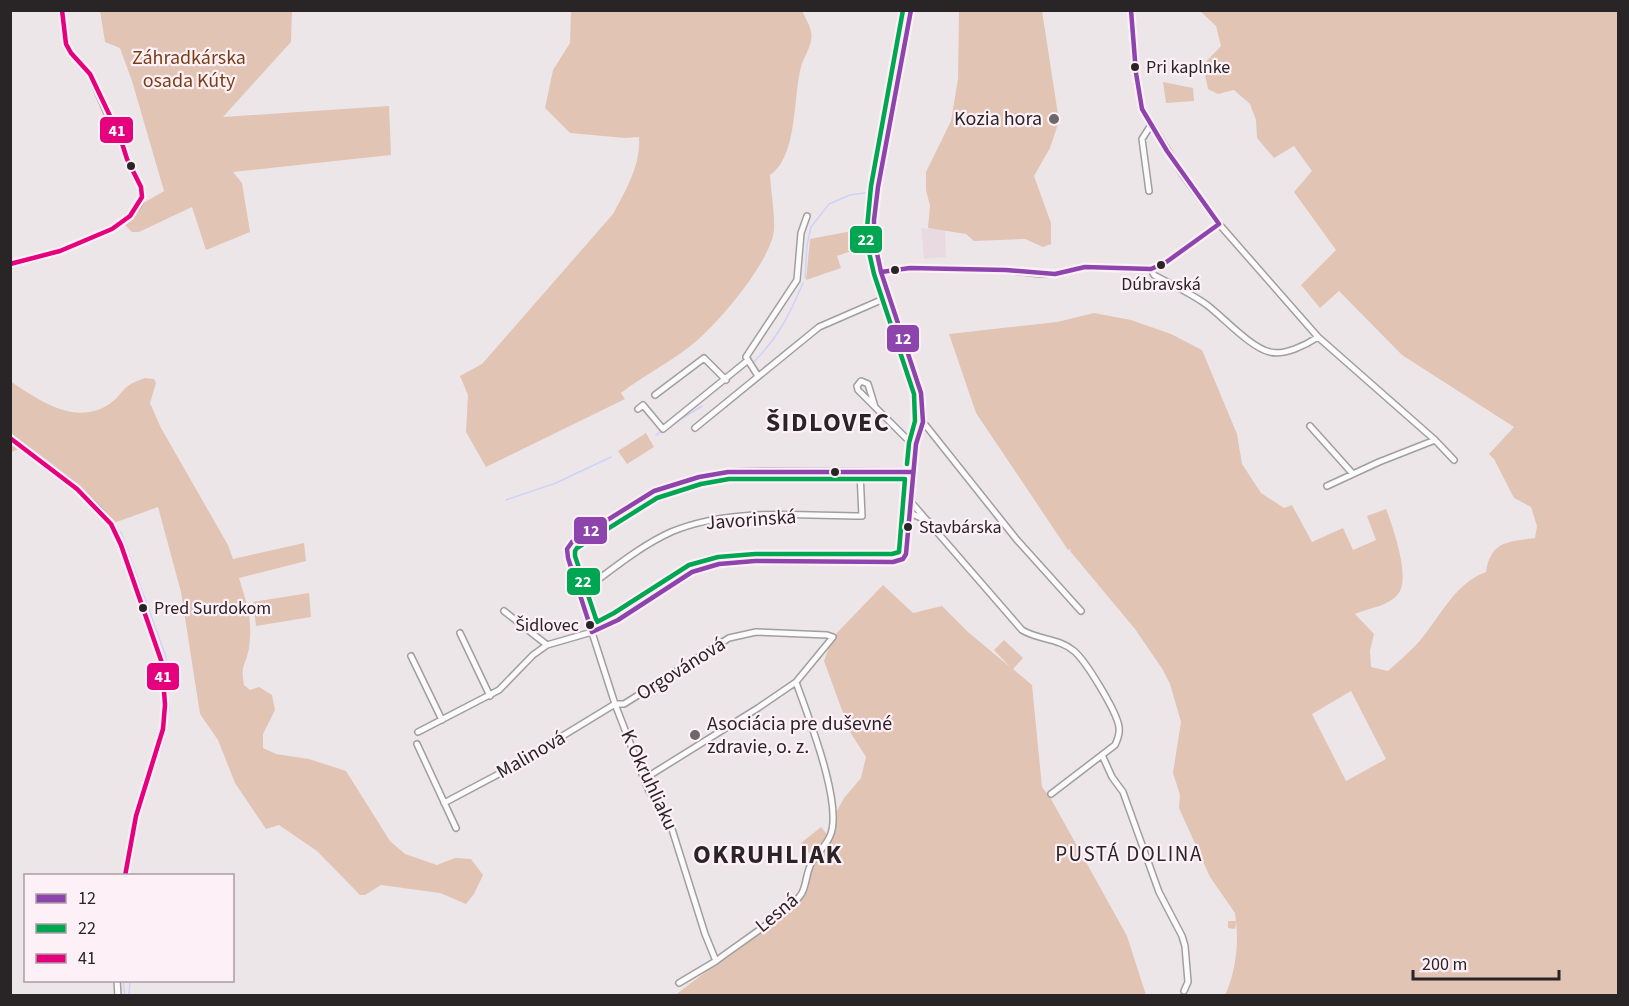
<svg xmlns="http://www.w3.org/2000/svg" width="1629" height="1006" font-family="'Source Sans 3',sans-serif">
	<rect width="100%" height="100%" fill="#ece6e9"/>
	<path fill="#e9dae2" d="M921 228 945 230 946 257 924 259Z"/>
	<path fill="#e2c4b5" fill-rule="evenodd" d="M100 11H292L291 42 223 117 389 106 391 155 233 172 242 183 250 232 206 250 192 207 139 232H132L123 223 140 205 164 191 132 81 120 48 105 42Z
		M571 11H802C805 17 810 25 811 32 814 43 804 56 801 67 793 96 798 157 770 175 771 193 775 213 774 230 771 262 715 328 689 347 667 364 643 376 621 393L625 399 486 467 466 432 468 395 460 376 482 364 613 214C626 190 641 165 639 137L625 138 570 133 545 108 553 70 570 43Z
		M959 11H1042L1059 121 1050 148 1034 176 1051 223V244L1043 247 1025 239 974 241 966 234 928 228 930 206 926 190V172L951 121 958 79Z
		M1200 11H1618V995H1225C1235 975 1239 944 1236 922L1235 929 1228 928V921H1236L1235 913 1210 877 1179 808 1180 795 1173 773 1181 722 1170 684 1163 670 1135 629 1070 551 1071 549 1068 550 976 413 949 334 1057 322 1094 313 1131 320 1171 334 1202 350 1237 434 1242 464 1261 493 1284 508 1292 505 1312 542 1343 528 1353 550 1376 540 1367 516 1386 509C1393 527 1409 573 1400 591 1392 606 1368 608 1355 614L1374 634 1370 651 1371 667 1388 671C1397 663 1407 654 1416 645 1439 620 1453 584 1486 572 1491 540 1509 542 1535 538L1537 526 1531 507 1514 498 1494 459 1489 454 1514 427 1402 355 1339 291 1320 308 1301 285 1336 250 1294 192 1312 171 1294 146 1274 158 1257 138 1256 120 1250 104 1234 90 1218 94 1208 89 1203 65 1221 46 1216 26ZM1351 691 1386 759 1346 781 1312 714Z
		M1163 82 1193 88 1194 101 1166 103Z
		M868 228 872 244 837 256 841 268 806 280 810 239Z
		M145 378 154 379 156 383 150 403 161 428 228 545 233 559 304 543 306 561 239 578C247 604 253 619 249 648 246 666 240 663 244 685L250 690 259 687 272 695 275 710 263 734V748L276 754 309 759 346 771 390 841 405 854 437 865 455 858 471 859 483 875 474 894 466 904 440 893 381 885 365 895H360L317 851 279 825 266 829 235 783 218 740 200 714 181 592 158 507 111 524 78 494 20 449 11 452 10 381C40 401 78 428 112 402 118 398 122 390 128 386 133 382 140 380 145 378Z
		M646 433 654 447 627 464 618 451Z
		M883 585 913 613 942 606 968 632 1010 667 994 650 1004 640 1023 658 1013 669 1032 685 1042 787 1051 799 1127 936 1146 995 674 996 800 900 812 864 831 838 832 820 844 798 861 778 866 757 850 732 824 661 833 637Z
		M309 593 311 617 256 626 253 602Z
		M821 827 829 837 809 853 801 843Z"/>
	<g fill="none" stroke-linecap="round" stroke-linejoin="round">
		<path stroke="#cfd2f7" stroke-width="1.5" d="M867 186 886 107 904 10
			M805 278 807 245 811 227 829 204 850 195 865 193
			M753 363C779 336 789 316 803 283
			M10 433C49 464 94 491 121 533L166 657 169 709 164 739 151 777
			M656 435 702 406
			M506 500 556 483 611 457
			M136 829 146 793
			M123 980 125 996
			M129 995 130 980"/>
		<defs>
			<path id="street" d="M1131 10 1136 73 1142 109 1183 175 1219 224 1318 337 1435 440 1454 460
				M1149 191 1142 139 1151 125
				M10 264 60 251 112 229 130 216 139 204 142 197 141 187 127 159 120 137 106 111 90 74 71 53 66 44 62 10
				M1151 269 1154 275C1172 285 1191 293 1207 305 1223 317 1251 348 1270 352 1284 356 1306 345 1318 337
				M881 272 910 268 1006 270 1041 274H1055L1085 267 1151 269 1165 263 1219 224
				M758 376 746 357 797 280 801 233 807 216
				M655 395 704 358 726 380
				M875 407 868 384 861 381 857 386 858 390 908 440 916 444
				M638 409 643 405 663 429 747 361
				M923 422 1017 540 1081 611
				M1310 426 1353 474
				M695 428 819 327 888 297
				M10 438 77 489 98 509 111 524 121 545 162 663 165 705 163 729 136 816 125 876
				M1327 486 1379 462 1435 440
				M911 502 1022 630C1038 640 1059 638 1074 651 1086 661 1117 712 1119 727 1120 734 1118 739 1115 745L1051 794
				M910 513 928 521
				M580 593C609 572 638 547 671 532 731 507 799 516 862 516L860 472
				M504 611 547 645
				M460 633 490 696
				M411 656 442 720
				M418 732 499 690 533 655 547 645 592 632 618 620 692 572 719 564 755 561 893 562 903 559 906 554 916 444 923 422 921 393 881 272 874 239V220L878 187 911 10
				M417 744 456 828
				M1102 755 1112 777 1123 792 1159 892 1182 936 1185 946 1188 982 1184 991
				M644 779 758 708 796 682C807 714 844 805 830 836 826 846 817 853 812 862 806 872 807 883 802 893 792 910 735 946 716 961
				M444 803 510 768 615 704H624L729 638 756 632 827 635 833 637 796 682
				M117 980 118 996
				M679 983 716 961 705 934 671 826 659 804 649 791 644 779 615 704 568 558 567 549 572 542 654 491 699 477 728 472 764 471 913 472"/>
		</defs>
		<use href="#street" stroke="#a29ea0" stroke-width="8"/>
		<use href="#street" stroke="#fcfbfc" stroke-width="5"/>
		<defs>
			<path id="bus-1" d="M911 10 878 187 874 220V239L881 272 921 393 923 422 916 444 906 554 903 559 893 562 755 561 719 564 692 572 618 620 592 632 568 558 567 549 572 542 654 491 699 477 728 472H913
				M881 272 910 268 1006 270 1055 274 1085 267 1151 269 1165 263 1219 224 1167 151 1142 109 1136 73 1131 10"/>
			<path id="bus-2" d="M903 10 871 186 866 239 874 274 914 394 915 421 909 443 907 464
				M729 479H905L899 552 892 554H755L718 557 689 565 614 613 597 622 575 556V551L577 548 657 498 701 484Z"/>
			<path id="bus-3" d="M10 264 60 251 112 229 130 216 142 197 141 187 127 159 120 137 90 74 71 53 66 44 62 10
				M10 438 77 489 111 524 121 545 162 663 165 705 163 729 136 816 125 876"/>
		</defs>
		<use href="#bus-1" stroke="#fef0f7" stroke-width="9"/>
		<use href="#bus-2" stroke="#fef0f7" stroke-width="9"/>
		<use href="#bus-3" stroke="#fef0f7" stroke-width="9"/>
		<use href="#bus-1" stroke="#8e44ad" stroke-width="4.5"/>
		<use href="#bus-2" stroke="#00a651" stroke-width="4.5"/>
		<use href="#bus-3" stroke="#e5007d" stroke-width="4.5"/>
	</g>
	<g fill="#292426" stroke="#fef0f7" stroke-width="2">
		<circle cx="1135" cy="67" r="5"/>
		<circle cx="131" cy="166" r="5"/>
		<circle cx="1161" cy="265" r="5"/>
		<circle cx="895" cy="270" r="5"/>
		<circle cx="835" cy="472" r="5"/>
		<circle cx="908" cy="527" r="5"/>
		<circle cx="143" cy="608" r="5"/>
		<circle cx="590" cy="625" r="5"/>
	</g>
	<g fill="#6d686a" stroke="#fef0f7" stroke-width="2">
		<circle cx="1054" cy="119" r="6"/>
		<circle cx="695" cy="735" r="6"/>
	</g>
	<g text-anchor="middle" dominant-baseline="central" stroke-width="4.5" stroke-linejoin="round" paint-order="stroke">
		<g font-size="18" fill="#292426" stroke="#fef0f7" text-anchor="start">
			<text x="1146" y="67">Pri kaplnke</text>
			<text x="1161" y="284" text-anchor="middle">Dúbravská</text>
			<text x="919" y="527">Stavbárska</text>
			<text x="154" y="608">Pred Surdokom</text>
			<text x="579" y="625" text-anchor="end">Šidlovec</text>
		</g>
		<g font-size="20" fill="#783e14" stroke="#fef0f7">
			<text x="189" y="58">Záhradkárska<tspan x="189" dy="23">osada Kúty</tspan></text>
		</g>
		<g font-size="20" fill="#292426" stroke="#fef0f7" text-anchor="end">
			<text x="1042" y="119">Kozia hora</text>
			<text x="707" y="724" text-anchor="start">Asociácia pre duševné<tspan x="707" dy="23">zdravie, o. z.</tspan></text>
		</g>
		<g font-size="20" fill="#292426" stroke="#fef0f7">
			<text transform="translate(751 520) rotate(-4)">Javorinská</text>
			<text transform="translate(681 669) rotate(-32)">Orgovánová</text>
			<text transform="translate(531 755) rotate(-30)">Malinová</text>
			<text transform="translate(649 780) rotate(65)">K Okruhliaku</text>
			<text transform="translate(777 913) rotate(-40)">Lesná</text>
		</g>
		<g font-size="21" letter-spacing="1.5" fill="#292426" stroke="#fef0f7">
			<text x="1129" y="854">PUSTÁ DOLINA</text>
		</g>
		<g font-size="26" font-weight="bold" letter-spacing="1.5" fill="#292426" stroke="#fef0f7">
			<text x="828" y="422">ŠIDLOVEC</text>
			<text x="768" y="854">OKRUHLIAK</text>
		</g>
	</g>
	<g stroke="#fef0f7" stroke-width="2">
		<rect x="99" y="116" width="35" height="28" rx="6" fill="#e5007d"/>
		<rect x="849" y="225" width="34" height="29" rx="6" fill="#00a651"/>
		<rect x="886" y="324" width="34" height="29" rx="6" fill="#8e44ad"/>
		<rect x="573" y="516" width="35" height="29" rx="6" fill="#8e44ad"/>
		<rect x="566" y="567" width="35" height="29" rx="6" fill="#00a651"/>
		<rect x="146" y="662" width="34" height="29" rx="6" fill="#e5007d"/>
	</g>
	<g font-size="16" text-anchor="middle" font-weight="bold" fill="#fff">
		<text x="117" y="136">41</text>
		<text x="866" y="245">22</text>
		<text x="903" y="344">12</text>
		<text x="591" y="536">12</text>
		<text x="583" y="587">22</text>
		<text x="163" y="682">41</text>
	</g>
	<rect width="1629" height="1006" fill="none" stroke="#292426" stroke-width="24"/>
	<rect x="24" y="874" width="210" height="108" fill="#fef0f7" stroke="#a99ea3" stroke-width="1.5"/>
	<rect x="36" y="894" width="30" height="9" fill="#8e44ad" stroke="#a99ea3" stroke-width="1.5"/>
	<text x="78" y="904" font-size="18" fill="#292426">12</text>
	<rect x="36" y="924" width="30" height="9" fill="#00a651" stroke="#a99ea3" stroke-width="1.5"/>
	<text x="78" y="934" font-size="18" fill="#292426">22</text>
	<rect x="36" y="954" width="30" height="9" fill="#e5007d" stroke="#a99ea3" stroke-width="1.5"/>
	<text x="78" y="964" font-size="18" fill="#292426">41</text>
	<path d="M1413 970v9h146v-9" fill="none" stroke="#292426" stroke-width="3"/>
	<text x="1422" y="970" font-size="18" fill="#292426" stroke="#fef0f7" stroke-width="4.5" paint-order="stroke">200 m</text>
</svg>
